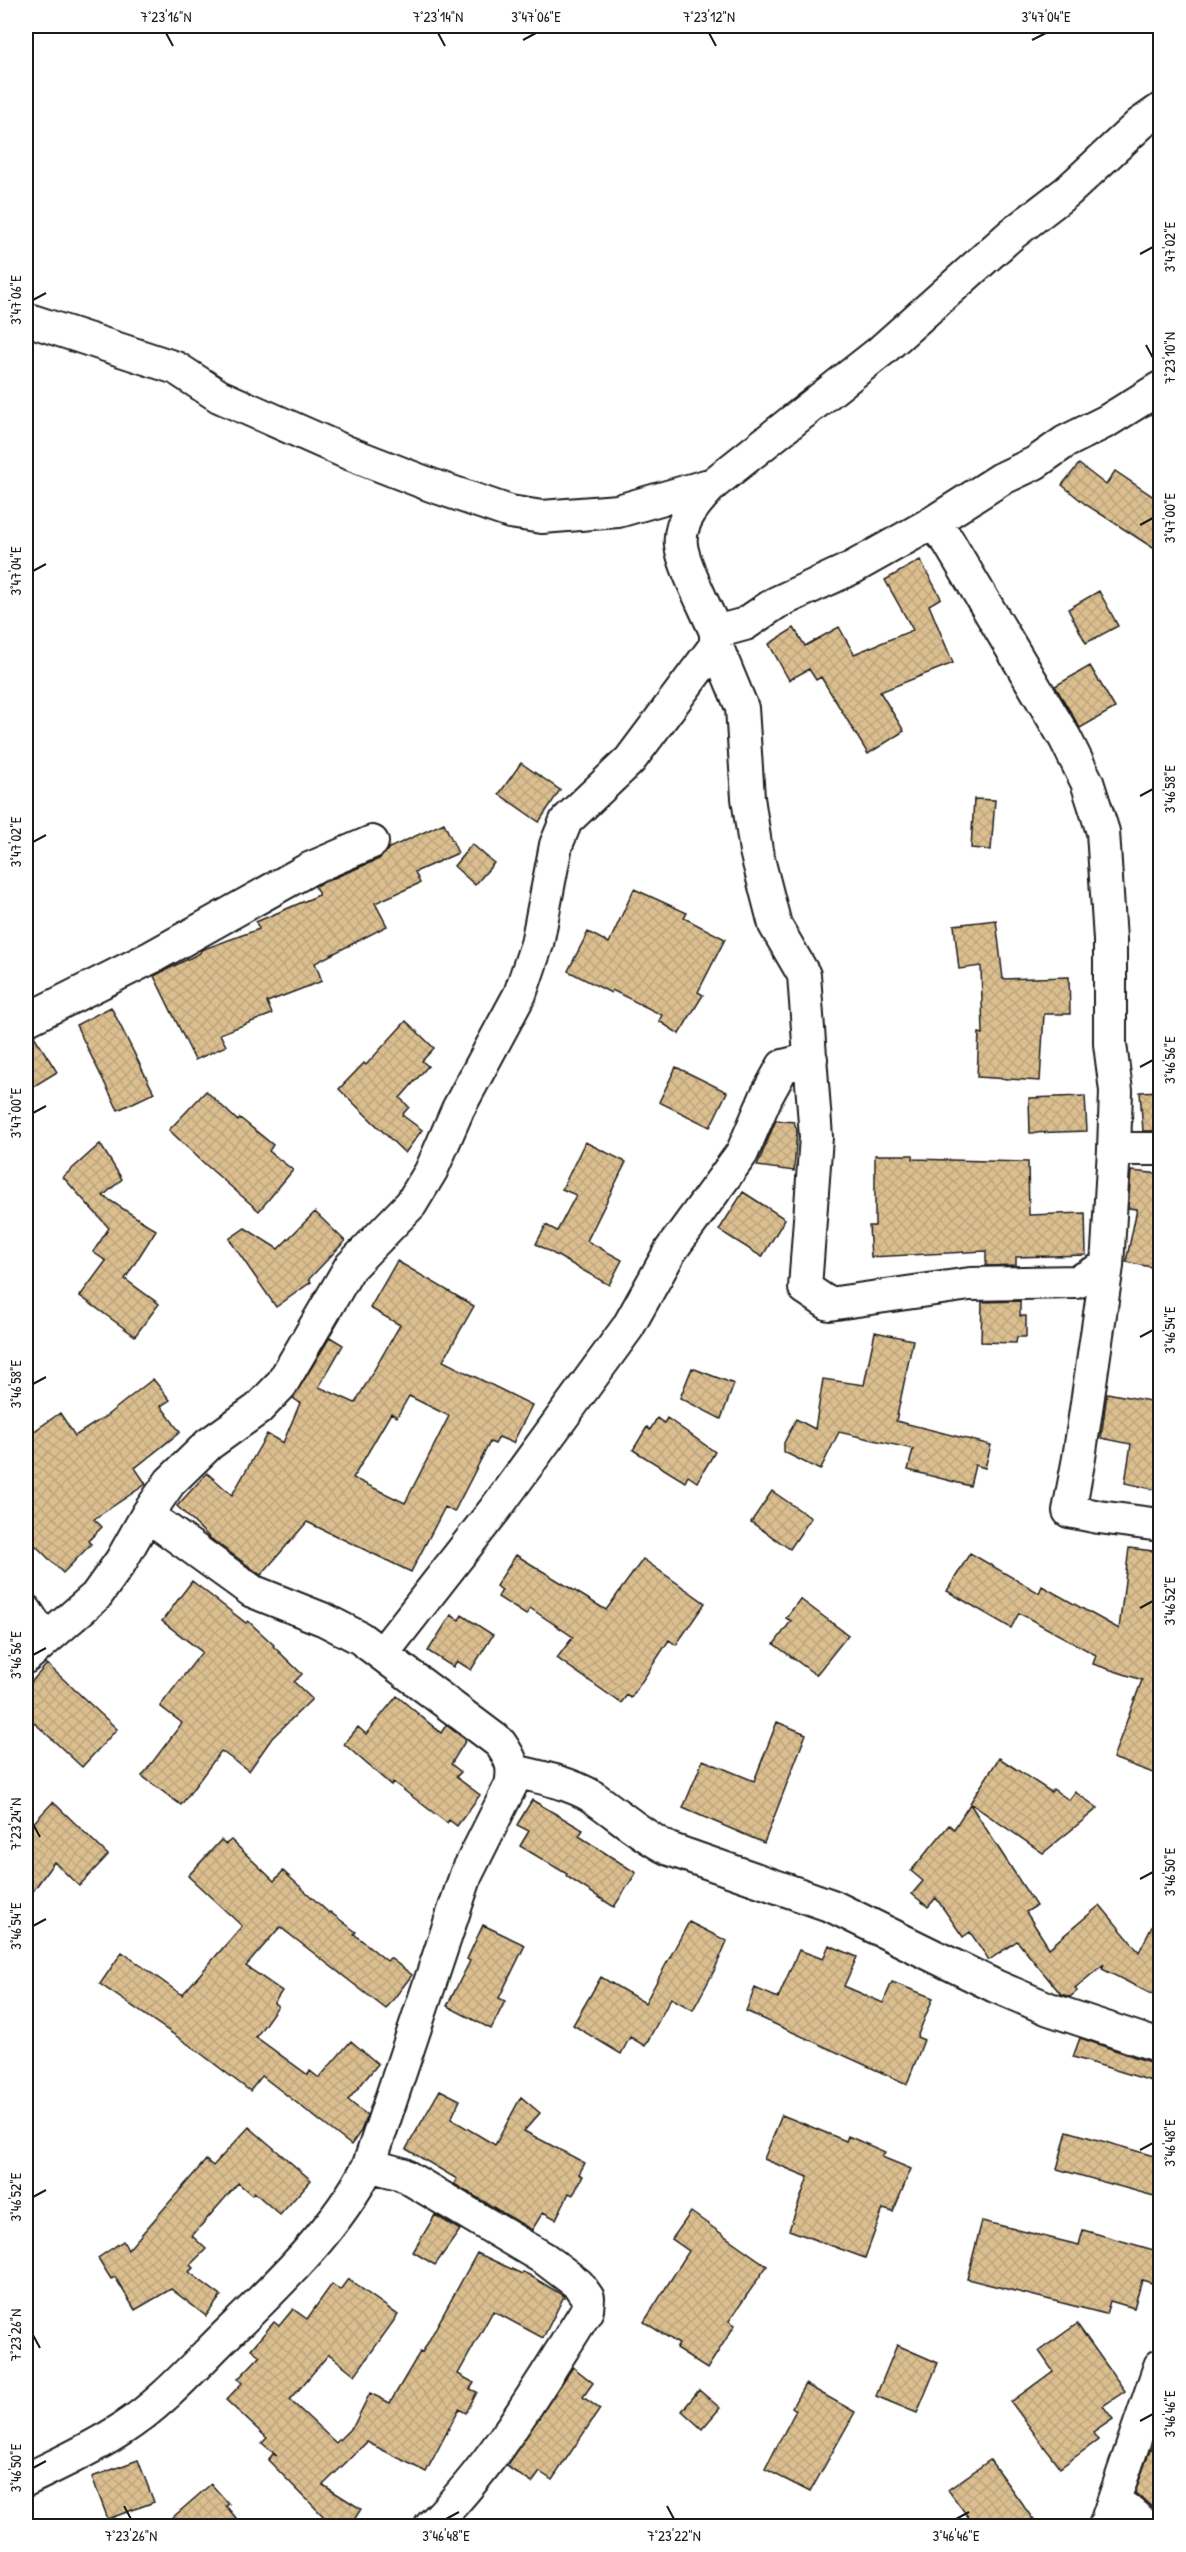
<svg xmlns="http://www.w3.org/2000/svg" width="1186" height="2552" font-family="'Patrick Hand',sans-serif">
	<defs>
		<pattern id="building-cross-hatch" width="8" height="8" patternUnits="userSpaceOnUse" patternTransform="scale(1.5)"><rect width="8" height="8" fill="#dcbf90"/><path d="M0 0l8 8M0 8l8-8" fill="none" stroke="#bca47c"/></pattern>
	</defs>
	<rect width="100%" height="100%" fill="#fff"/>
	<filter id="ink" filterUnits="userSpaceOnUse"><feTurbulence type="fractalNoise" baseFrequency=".0167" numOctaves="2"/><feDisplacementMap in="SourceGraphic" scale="12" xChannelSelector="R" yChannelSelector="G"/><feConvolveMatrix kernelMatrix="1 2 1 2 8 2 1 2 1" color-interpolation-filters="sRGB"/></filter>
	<g filter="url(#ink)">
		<path fill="url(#building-cross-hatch)" stroke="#1c1c1c" stroke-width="1.5" fill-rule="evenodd" d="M1079 464 1106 485 1115 471 1161 502V553L1085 504 1062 485Z
			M920 560 941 598 929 605 953 663 880 692 904 731 868 754 821 677 816 680 809 669 789 680 769 644 794 628 805 646 839 627 854 654 913 630 885 580Z
			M1099 591 1118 626 1086 643 1068 609Z
			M1090 666 1115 708 1080 728 1055 686Z
			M521 763 560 790 539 822 499 794Z
			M974 799 995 800 991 850 971 848Z
			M444 823 458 853 415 872 420 883 375 903 387 926 315 963 322 981 267 1002 272 1014 220 1034 226 1046 195 1060 154 976 200 953 201 950 259 929 256 922 319 895 315 886 379 859 389 848Z
			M472 844 494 863 475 885 454 866Z
			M634 889 687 913 684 918 725 939 698 992 703 995 679 1034 659 1021 662 1015 612 990 611 993 568 971 588 932 609 943Z
			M996 920 1003 979 1069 977 1070 1014H1044L1040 1081 977 1077 979 1033 983 1034 981 966 959 969 954 925Z
			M111 1007 154 1093 118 1110 76 1025Z
			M406 1021 434 1048 422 1061 428 1066 400 1098 409 1107 402 1115 422 1130 405 1153 339 1089 364 1063 366 1065Z
			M34 1036 57 1072 26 1091V1038Z
			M676 1067 727 1092 710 1127 659 1102Z
			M206 1091 238 1121 240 1118 273 1145 269 1151 293 1170 259 1211 206 1165 169 1130Z
			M1161 1091V1131H1143L1140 1092Z
			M1085 1096 1087 1131 1030 1133 1029 1098Z
			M776 1120 794 1122 797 1130 794 1171 757 1166Z
			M585 1142 626 1162 587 1241 622 1260 609 1285 536 1244 546 1225 557 1231 576 1195 562 1189Z
			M100 1144 122 1179 103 1196 156 1230 125 1279 159 1304 135 1336 80 1296 106 1261 93 1252 109 1228 63 1177Z
			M875 1155H913V1159L1028 1162 1029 1215 1085 1213 1086 1255 1016 1257V1265L986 1266V1251L871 1257 869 1226H875Z
			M1131 1171 1161 1174 1157 1225 1161 1226V1269L1126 1262 1137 1209 1128 1208Z
			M743 1192 785 1219 762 1257 719 1230Z
			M315 1212 345 1241 309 1279 311 1282 276 1307 229 1239 245 1228 278 1249Z
			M397 1261 474 1306 443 1361 532 1405 513 1443 499 1437 495 1444 490 1442 454 1512 445 1507 411 1572 307 1522 261 1575 210 1538 177 1506 207 1473 232 1495 267 1434 283 1443 300 1403 293 1398 330 1337 343 1345 319 1387 355 1403 400 1325 370 1308ZM409 1396 449 1416 405 1503 353 1478 391 1413 397 1417Z
			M1020 1301V1316H1026V1337H1017L1016 1343 981 1342 982 1302Z
			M875 1332 913 1340 896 1421 991 1445 985 1468 975 1465 970 1486 908 1470 913 1449 839 1432 820 1470 784 1452V1443L796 1419 815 1429 823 1379 864 1385Z
			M692 1368 734 1384 721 1419 680 1398Z
			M153 1379 170 1400 161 1406 180 1432 135 1468 146 1484 94 1519 102 1527 88 1541 91 1544 63 1573 26 1536V1437L60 1413 75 1436 106 1416Z
			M1107 1393 1161 1403V1491L1125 1483 1131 1444 1101 1438Z
			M657 1418 664 1423 667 1418 715 1452 697 1482 688 1476 685 1482 633 1450 647 1427 650 1430Z
			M772 1491 811 1518 790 1549 751 1522Z
			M1129 1548 1161 1552V1776L1113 1758 1142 1680 1093 1664 1096 1655 1019 1613 1011 1628 947 1591 970 1553 1039 1593 1042 1586 1119 1629Z
			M516 1555 606 1610 643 1559 705 1603 676 1645 669 1640 631 1698 627 1695 621 1703 557 1658 573 1637 530 1608 526 1615 498 1597 502 1590 496 1586Z
			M192 1581 246 1623 248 1621 274 1645 273 1646 302 1674 294 1682 312 1699 272 1738 249 1771 221 1751 181 1805 142 1776 182 1723 160 1706 202 1652 162 1621Z
			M800 1599 848 1635 816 1675 774 1644 791 1621 786 1618Z
			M451 1615 459 1620 462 1615 493 1635 471 1670 457 1661 453 1667 428 1651Z
			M47 1664 117 1729 82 1767 26 1715V1688Z
			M397 1696 441 1733 446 1725 466 1740 451 1764 461 1772 456 1777 480 1795 457 1826 449 1820 447 1823 393 1782 391 1785 344 1744 358 1727 366 1734Z
			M777 1722 806 1734 764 1843 683 1808 703 1760 754 1781Z
			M999 1758 1051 1792 1053 1789 1069 1800 1075 1792 1098 1808 1043 1853 970 1803Z
			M532 1800 583 1830 579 1836 636 1873 614 1907 566 1876 567 1874 520 1846 529 1831 517 1825Z
			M53 1802 108 1855 79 1886 54 1862 26 1901V1831Z
			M970 1804 1036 1906 1026 1912 1049 1948 1100 1905 1139 1952 1161 1909V1999L1102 1969 1104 1964 1075 1988 1077 1991 1070 1997 1061 1994 1017 1941 989 1960 970 1932 963 1937 936 1898 928 1907 912 1894 923 1881 911 1871 949 1825 954 1829Z
			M221 1840 226 1844 231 1840 274 1881 283 1871 329 1913 330 1912 356 1932 354 1934 387 1961 390 1958 412 1975 386 2009 280 1927 246 1966 282 1991 274 2003 278 2006 256 2037 308 2075 310 2071 319 2078 351 2041 378 2064 348 2100 367 2115 361 2131 351 2145 262 2076 250 2091 195 2049 100 1984 122 1952 182 1995 242 1926 188 1876Z
			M689 1922 727 1941 714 1971 693 2010 671 1998 645 2046 630 2037 621 2054 573 2025 601 1977 645 2003Z
			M483 1925 525 1945 499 1998 505 2001 491 2029 447 2006 470 1961 467 1959Z
			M829 1945 857 1957 844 1986 883 2003 892 1982 933 1998 917 2037 924 2040 907 2084 746 2011 755 1988 778 1998 799 1950 823 1959Z
			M1080 2038 1161 2066V2084L1073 2057Z
			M440 2090 460 2100 451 2119 495 2145 521 2097 540 2113 524 2131 585 2163 579 2174 583 2176 573 2195 569 2193 556 2219 543 2212 532 2230 454 2184 457 2179 406 2149Z
			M782 2115 846 2141 848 2136 885 2152 882 2157 911 2169 893 2212 883 2209 865 2258 789 2230 808 2177 764 2159Z
			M249 2127 311 2180 280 2215 254 2192 252 2195 238 2183 192 2236 206 2249 190 2265 193 2268 189 2272 221 2296 206 2316 171 2289 135 2310 115 2277 111 2279 98 2258 123 2241 128 2250 206 2160 213 2166Z
			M1067 2131 1161 2158V2198L1057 2169Z
			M691 2212 767 2266 729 2321 735 2325 707 2369 676 2349 679 2344 644 2322 689 2251 672 2239Z
			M435 2215 460 2230 435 2265 413 2252Z
			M982 2221 1079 2245 1083 2230 1161 2252V2264L1155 2284 1142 2280 1134 2308 1110 2301 1106 2314 967 2279Z
			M477 2253 522 2274 523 2272 529 2275 564 2296 543 2338 493 2311 458 2374 474 2383 470 2389 477 2392 466 2413 459 2409 426 2472 367 2442 323 2485 361 2509 350 2526H333L268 2460 273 2454 277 2456 262 2443 267 2438 226 2400 242 2383 238 2379 260 2356 251 2349 274 2322 279 2326 293 2309 307 2319 332 2284 340 2290 348 2279 398 2315 355 2375 329 2354 290 2400 336 2443 354 2425 370 2393 390 2403 420 2352 422 2353Z
			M1077 2324 1125 2391 1103 2406 1113 2419 1093 2433 1098 2440 1060 2468 1011 2402 1053 2371 1039 2351Z
			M897 2345 938 2363 917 2413 876 2396Z
			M573 2367 593 2383 583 2397 600 2409 552 2480 540 2472 532 2483 506 2466Z
			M805 2384 855 2412 810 2492 765 2469 796 2410 792 2407Z
			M699 2390 720 2408 702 2429 682 2411Z
			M1161 2437V2514L1135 2493 1149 2452Z
			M138 2460 154 2502 108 2519 92 2477Z
			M990 2460 1038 2526H975L948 2490Z
			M211 2484 229 2504 226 2506 236 2518 226 2526H163Z"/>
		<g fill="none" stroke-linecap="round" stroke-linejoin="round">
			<defs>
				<path id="minor" d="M26 319 176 368 219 396 346 452 431 485 510 512 542 517 618 511 713 484
					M932 523 1001 479 1035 463 1065 442 1107 421 1160 388
					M716 632 745 624 776 603 852 568 932 523 948 541 1065 738 1087 782 1103 832 1110 940V1044L1116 1091 1114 1149 1107 1266 1079 1458 1069 1511 1099 1517 1160 1525
					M716 645 742 708 748 798 756 851 775 925 804 975 816 1137 805 1288 829 1304 970 1284 1077 1282 1107 1266
					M26 1020 152 957 309 869 372 842
					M1114 1149H1160
					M26 1611 45 1640
					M382 1654 496 1508 628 1327 671 1250 742 1153 766 1097 783 1066 811 1059
					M26 1657 96 1596 121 1561 147 1515
					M514 1771C540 1777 570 1783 593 1797 619 1815 641 1835 669 1849L832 1906 995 1986 1049 2009 1160 2046
					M369 2165 402 2174 545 2259 578 2284 588 2298 587 2310C542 2382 492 2467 431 2526
					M26 2480C58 2464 92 2449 122 2429 159 2405 189 2372 220 2341 274 2288 334 2233 369 2165L466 1875 511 1785C515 1766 511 1759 500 1743L360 1638 325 1620 252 1591 147 1515 170 1482 209 1444 258 1409 281 1385 350 1267 411 1204 431 1171 458 1109 520 994 537 944 556 845 566 821 630 760 716 645V632C707 611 683 565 681 545 678 521 698 500 713 484L881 351 1012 234 1068 191 1140 124 1160 110
					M1115 2500 1146 2526
					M1105 2526 1160 2366"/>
			</defs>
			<use href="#minor" stroke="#1c1c1c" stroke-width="36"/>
			<use href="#minor" stroke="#fff" stroke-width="32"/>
		</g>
	</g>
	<path fill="none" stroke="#1c1c1c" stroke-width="2" d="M166 33 173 46M438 33 445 46M709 33 716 46M523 40 536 33M1032 40 1046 33M1140 254 1153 247M33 300 46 293M1146 345 1153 358M1140 525 1153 518M33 571 46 564M1140 796 1153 789M33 842 46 835M1140 1067 1153 1060M33 1113 46 1106M1140 1337 1153 1330M33 1384 46 1377M1140 1608 1153 1601M33 1655 46 1648M33 1824 40 1837M1140 1879 1153 1872M33 1926 46 1919M1140 2150 1153 2143M33 2197 46 2190M33 2335 40 2348M1140 2421 1153 2414M33 2468 46 2461M124 2506 131 2519M667 2506 674 2519M446 2519 459 2512M956 2519 969 2512"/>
	<rect width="1186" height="2552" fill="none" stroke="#fff" stroke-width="66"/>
	<rect x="33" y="33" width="1120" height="2486" fill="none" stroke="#1c1c1c" stroke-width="2"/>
	<g font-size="15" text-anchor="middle" fill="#1c1c1c">
		<text x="166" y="22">7°23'16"N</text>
		<text x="438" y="22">7°23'14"N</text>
		<text x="536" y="22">3°47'06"E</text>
		<text x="709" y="22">7°23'12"N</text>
		<text x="1046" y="22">3°47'04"E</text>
		<text transform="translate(1170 247) rotate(-90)" y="5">3°47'02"E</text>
		<text transform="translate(16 300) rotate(-90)" y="5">3°47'06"E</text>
		<text transform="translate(1170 358) rotate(-90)" y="5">7°23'10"N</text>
		<text transform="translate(1170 518) rotate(-90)" y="5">3°47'00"E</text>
		<text transform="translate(16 571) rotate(-90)" y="5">3°47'04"E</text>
		<text transform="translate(1170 789) rotate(-90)" y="5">3°46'58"E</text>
		<text transform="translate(16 842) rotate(-90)" y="5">3°47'02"E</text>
		<text transform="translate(1170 1060) rotate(-90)" y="5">3°46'56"E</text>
		<text transform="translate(16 1113) rotate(-90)" y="5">3°47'00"E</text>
		<text transform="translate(1170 1330) rotate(-90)" y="5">3°46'54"E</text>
		<text transform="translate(16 1384) rotate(-90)" y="5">3°46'58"E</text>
		<text transform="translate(1170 1601) rotate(-90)" y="5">3°46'52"E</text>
		<text transform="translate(16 1655) rotate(-90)" y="5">3°46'56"E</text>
		<text transform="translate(16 1824) rotate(-90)" y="5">7°23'24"N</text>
		<text transform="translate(1170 1872) rotate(-90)" y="5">3°46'50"E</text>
		<text transform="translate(16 1926) rotate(-90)" y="5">3°46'54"E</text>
		<text transform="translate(1170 2143) rotate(-90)" y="5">3°46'48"E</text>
		<text transform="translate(16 2197) rotate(-90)" y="5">3°46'52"E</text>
		<text transform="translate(16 2335) rotate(-90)" y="5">7°23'26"N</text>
		<text transform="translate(1170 2414) rotate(-90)" y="5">3°46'46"E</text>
		<text transform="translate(16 2468) rotate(-90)" y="5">3°46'50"E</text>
		<text x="131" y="2541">7°23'26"N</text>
		<text x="446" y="2541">3°46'48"E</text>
		<text x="674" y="2541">7°23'22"N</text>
		<text x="956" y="2541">3°46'46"E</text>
	</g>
</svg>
